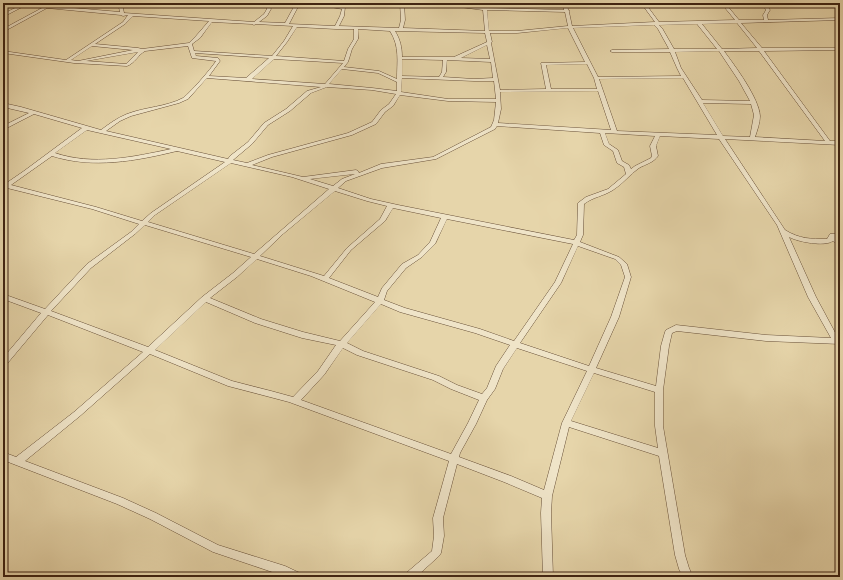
<svg xmlns="http://www.w3.org/2000/svg" width="843" height="580" font-family="'IM FELL Double Pica',serif">
	<rect width="100%" height="100%" fill="#e6d5aa"/>
	<filter id="stains"><feTurbulence type="fractalNoise" baseFrequency=".005" numOctaves="4"/><feColorMatrix values="0 0 0 0 .2 0 0 0 0 .09 0 0 0 0 .02 0 0 0 .5 -.17"/></filter>
	<radialGradient id="worn" r=".72"><stop offset=".6" stop-color="#630" stop-opacity="0"/><stop offset="1" stop-color="#630" stop-opacity=".3"/></radialGradient>
	<g fill="none" stroke-linecap="round" stroke-linejoin="round">
		<defs>
			<path id="minor" d="M3 3H16L120 12 118 3H122L124 13 254 22 264 14 267 9 264 3H268L271 9 267 16 259 22 285 23 296 3H300L289 24 335 26 340 16 342 9 309 3H319L345 7 344 16 339 26 399 28 401 20 400 3H404L405 20 403 28 485 31 483 10 437 4 435 3H447L483 8 482 3H486L487 8 564 10 563 3H567L568 10 570 11 569 12 572 26 655 22 641 3H645L659 22 735 20 721 3H725L739 20H764L763 15 766 10 762 3H766L767 5 776 3H832L830 4H790L768 7 770 10 767 15 768 20 840 18V20L741 23 762 48H840V50L764 51 830 141H840V145L725 139 785 230C800 239 810 239 827 239L830 234 840 233V237H837L840 241V247L838 246 833 241C825 247 798 242 789 237L816 297 838 338H840V344L766 341 677 331 672 333 669 346 663 390V426L685 555 689 568 693 577H683L679 569 675 555 659 456 569 427 552 496 551 513 553 577H543L541 513 542 498 504 482 457 464 443 518 444 536 441 553 439 556 416 577H404L405 574 432 551 434 536 433 518 449 461 289 402 228 386 150 354 80 416 25 461 123 498 156 513 218 545 285 566 302 574 303 577H287L213 552 150 519 117 504 3 460V452L16 457 74 412 143 352 48 315 6 365 3 366V358L41 313 3 299V294L45 309 87 264 131 232 139 224 92 209 3 187V183L5 184 24 171 82 128 34 114 3 130V126L29 113 3 107V103L21 107 101 130C109 124 117 118 127 114 145 107 166 107 183 98 190 93 211 69 216 61L192 58 188 46 145 51C138 55 135 63 127 66L74 63 3 53V51L66 60 123 22 128 15 123 16 121 15 47 8 3 32V29L42 8 24 6 3 17V14L19 6 3 4ZM487 10 565 12 568 26 517 31H489ZM133 16 209 21 196 36 189 43 142 49 138 48 95 44 125 24ZM212 22 252 24 254 25 256 24 293 26 284 41 272 56 194 51 192 44 200 38ZM737 23 757 48 722 49 702 24ZM697 24 717 49H674L662 28 659 25ZM654 25 658 29 669 49 612 50 610 51 612 52H670L677 68 681 76 598 77 573 28ZM297 27 336 29H354V39L348 49 344 61 276 56 287 42ZM568 28 585 62 541 63 546 89 500 90 491 43 492 42 490 33H517ZM358 29 390 31C400 47 397 61 397 79L379 71 344 67 348 62 352 49 358 39ZM395 31 485 33 487 42 454 57H402C402 47 400 39 395 31ZM487 45 490 59 461 58ZM92 46 133 50 78 61 71 60ZM719 51 739 81 750 101 702 100 681 68 675 52ZM724 51H759L825 141 755 137C757 131 760 123 760 116 759 98 735 66 724 51ZM138 52 126 64 86 61ZM195 53 269 58 246 78 209 76 220 61 218 58 196 56ZM274 59 343 63 325 84 252 79ZM402 59 443 60 442 72 439 77 402 76ZM447 60 491 62 493 78 474 79 443 77 446 72ZM587 64 594 78 597 89H551L546 65ZM342 69 378 73 397 82V91L372 88 329 84ZM207 78 321 87 307 91 286 109 264 123 248 142 230 156 228 159 106 131 120 121 131 116 179 103 188 99ZM402 78 474 81H494L496 99H448L401 92ZM683 78 717 135 617 131 599 79ZM327 87 372 90 396 94 389 104 381 110 372 122 348 133 268 155 247 163 233 160 252 144 268 125 290 111 311 93ZM598 91 611 130 498 123 501 109 500 92ZM400 95 448 101 496 102 494 120 491 127 433 157 381 164 359 173 358 171 356 170 303 177 252 165 272 157 352 135 376 124 385 112 393 106ZM703 103 751 104 754 115 750 137 723 136ZM497 126 600 133 604 145 613 151 617 163 624 167 626 174 608 189 586 197 578 203 577 235 574 240 398 205 371 199 338 188 346 181 382 168 436 159 495 129ZM87 130 171 149C133 157 93 166 55 153ZM605 133 655 136 650 146 652 156 651 158 635 166 631 169 629 165 622 161 618 150 609 144ZM660 136 719 139 777 225 808 297 831 338 766 335 676 325 666 330 665 332 661 346 656 386 596 368 619 317 631 277 627 264 619 257 580 242 583 235 584 204C593 197 604 196 613 190 623 184 630 174 639 168 646 164 653 163 658 156L656 146ZM177 151 225 162 151 213 142 221 96 207 11 185 52 156C93 169 136 161 177 151ZM231 163 292 177 329 189 254 254 148 222 155 215ZM355 174 342 179 333 186 310 179ZM335 191 367 201 387 206 380 219 347 248 324 276 260 256 283 234ZM393 208 441 218 430 242 418 255 402 264 382 288 378 297 329 278 351 250 385 221ZM447 219 573 244 555 282 514 341 480 329 405 308 384 300 387 291 406 268 422 257 435 244ZM145 225 251 257 233 273 202 297 148 347 51 311 91 268 135 234ZM578 246 615 259 621 265 625 277 611 317 589 366 520 343 561 283ZM257 259 311 276 375 302 340 341 303 332 261 319 210 298 237 277ZM206 302 255 323 302 338 336 345 318 371 293 397 271 391 232 381 155 350ZM381 304 400 312 475 333 510 345 496 366 487 388 482 394 457 385 439 376 363 351 347 343ZM343 348 357 355 433 380 451 389 479 400 468 423 451 454 301 400 324 375ZM517 348 587 371 562 423 544 490 511 476 459 457 460 453 476 424 487 400 495 389 503 369ZM594 373 655 392V426L658 448 571 421Z"/>
		</defs>
		<use href="#minor" stroke="#685038" stroke-width="1"/>
		<use href="#minor" fill="#efe4c8" fill-rule="evenodd"/>
	</g>
	<rect width="843" height="580" fill="none" stroke="#e6d5aa" stroke-width="16"/>
	<rect x="4" y="4" width="835" height="572" fill="none" stroke="#3e2312" stroke-width="2"/>
	<rect x="8" y="8" width="827" height="564" fill="none" stroke="#3e2312"/>
	<rect width="100%" height="100%" filter="url(#stains)"/>
	<rect width="100%" height="100%" fill="url(#worn)"/>
</svg>
